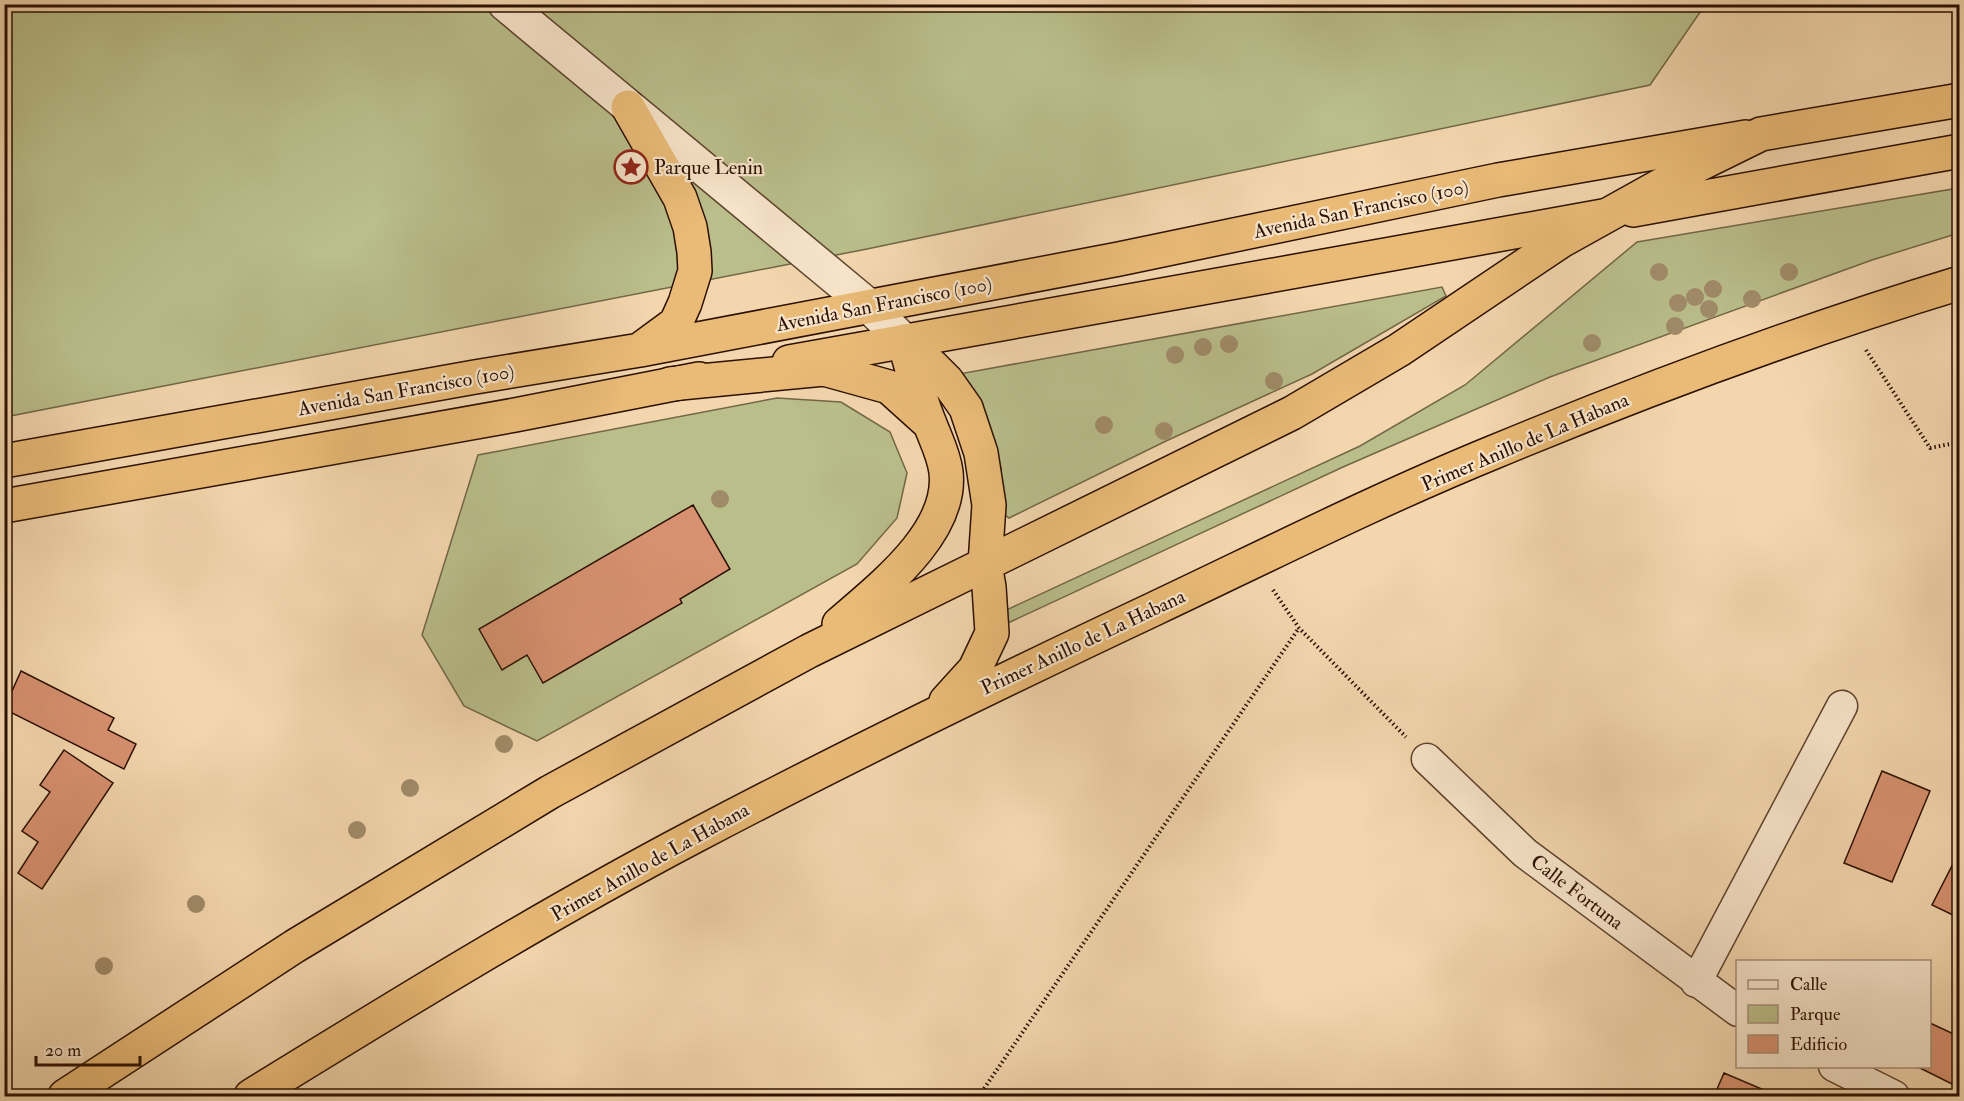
<svg xmlns="http://www.w3.org/2000/svg" width="1964" height="1101" font-family="'IM FELL Double Pica',serif">
	<rect width="100%" height="100%" fill="#f3d6ae"/>
	<filter id="stains"><feTurbulence type="fractalNoise" baseFrequency=".00333" numOctaves="4"/><feColorMatrix values="0 0 0 0 .2 0 0 0 0 .09 0 0 0 0 .02 0 0 0 .5 -.17"/></filter>
	<radialGradient id="worn" r=".72"><stop offset=".6" stop-color="#630" stop-opacity="0"/><stop offset="1" stop-color="#630" stop-opacity=".3"/></radialGradient>
	<path fill="#b9be8b" stroke="#726746" stroke-width="1.5" d="M4 5H1705L1650 85 867 249 5 417Z
		M1959 188V233L1872 260 1550 377 1343 467 1008 623 1002 612 1360 446 1465 385 1637 242Z
		M1442 287 1446 296 1312 374 1166 441 1009 518 999 510 1001 468 989 425 959 374Z
		M777 398 841 402 890 432 907 473 897 518 857 564 537 741 464 706 422 635 478 455Z"/>
	<path fill="#d79170" stroke="#2b1001" stroke-width="1.5" d="M693 505 730 569 680 599 682 603 543 683 527 655 502 670 479 629Z
		M21 671 114 718 108 730 136 744 124 769 4 709Z
		M64 750 113 783 42 889 18 873 38 842 22 831 50 792 40 785Z
		M1882 771 1930 791 1892 882 1844 863Z
		M1960 850V918H1959L1932 905Z
		M1930 1023 1960 1037V1079L1956 1086 1916 1066H1930Z
		M1724 1073 1778 1096H1714Z"/>
	<g fill="none" stroke-linecap="round" stroke-linejoin="round">
		<defs>
			<path id="minor" d="M1427 759 1525 853 1738 1011
				M1696 982 1842 706
				M1834 1066 1894 1096"/>
			<path id="tertiary" d="M505 4 869 306 904 341"/>
			<path id="trunk" d="M628 107 680 198 690 227 694 252 695 271 685 303 676 323 642 348
				M789 362 1603 216
				M4 461 475 377 640 350 1119 259 1498 180 1746 137
				M4 506 515 415 699 379"/>
			<path id="motorway" d="M1633 210 1960 151
				M904 341 931 365 947 381 966 408 981 453 989 505 985 564 989 587 992 633 975 669 946 701
				M670 384 824 369 889 387 929 423
				M839 624C880 588 953 533 946 472 944 455 936 440 930 424 919 398 912 369 904 341
				M65 1096 295 946 550 792 809 651 1292 413 1399 350 1561 241 1694 167 1761 134 1960 100
				M251 1096C397 1006 543 916 695 836 847 756 1001 681 1156 608 1268 555 1379 499 1494 452 1646 389 1802 331 1960 283"/>
		</defs>
		<use href="#minor" stroke="#5d422c" stroke-width="33"/>
		<use href="#tertiary" stroke="#5d422c" stroke-width="36"/>
		<use href="#trunk" stroke="#2b1001" stroke-width="36"/>
		<use href="#motorway" stroke="#2b1001" stroke-width="36"/>
		<path stroke="#2b1001" stroke-width="4" stroke-dasharray="1.5 3" stroke-linecap="butt" d="M1866 350 1930 448 1960 442
			M1273 590 1299 628 1406 737
			M979 1096 1299 628"/>
		<use href="#minor" stroke="#f7e4ca" stroke-width="30"/>
		<use href="#tertiary" stroke="#f7e4ca" stroke-width="33"/>
		<use href="#trunk" stroke="#eabb77" stroke-width="33"/>
		<use href="#motorway" stroke="#eabb77" stroke-width="33"/>
	</g>
	<g fill="#a08b69">
		<circle cx="1659" cy="272" r="9"/>
		<circle cx="1789" cy="272" r="9"/>
		<circle cx="1713" cy="289" r="9"/>
		<circle cx="1695" cy="297" r="9"/>
		<circle cx="1752" cy="299" r="9"/>
		<circle cx="1678" cy="303" r="9"/>
		<circle cx="1709" cy="309" r="9"/>
		<circle cx="1675" cy="326" r="9"/>
		<circle cx="1592" cy="343" r="9"/>
		<circle cx="1229" cy="344" r="9"/>
		<circle cx="1203" cy="347" r="9"/>
		<circle cx="1175" cy="355" r="9"/>
		<circle cx="1274" cy="381" r="9"/>
		<circle cx="1104" cy="425" r="9"/>
		<circle cx="1164" cy="431" r="9"/>
		<circle cx="720" cy="499" r="9"/>
		<circle cx="504" cy="744" r="9"/>
		<circle cx="410" cy="788" r="9"/>
		<circle cx="357" cy="830" r="9"/>
		<circle cx="196" cy="904" r="9"/>
		<circle cx="104" cy="966" r="9"/>
	</g>
	<defs>
		<symbol id="sight-ring" viewBox="-11 -11 22 22"><circle r="9.5" fill="#f7e4ca" stroke="#8f2418" stroke-width="1.5"/><path d="M0-6L1.8-2.2L6-1.7L2.9 1.2L3.7 5.4L0 3.3L-3.7 5.4L-2.9 1.2L-6-1.7L-1.8-2.2Z" fill="#8f2418"/></symbol>
	</defs>
	<g fill-rule="evenodd">
		<use href="#sight-ring" x="612" y="148" width="38" height="38"/>
	</g>
	<g text-anchor="middle" dominant-baseline="central" stroke-width="4.5" stroke-linejoin="round" paint-order="stroke">
		<g font-size="20" fill="#2b1001" stroke="#f7e4ca" text-anchor="start">
			<text x="654" y="167">Parque Lenin</text>
		</g>
		<g font-size="20" fill="#2b1001" stroke="#f7e4ca">
			<text transform="translate(1361 209) rotate(-12)">Avenida San Francisco (100)</text>
			<text transform="translate(884 304) rotate(-11)">Avenida San Francisco (100)</text>
			<text transform="translate(406 390) rotate(-10)">Avenida San Francisco (100)</text>
			<text transform="translate(1525 442) rotate(-23)">Primer Anillo de La Habana</text>
			<text transform="translate(1083 642) rotate(-25)">Primer Anillo de La Habana</text>
			<text transform="translate(650 862) rotate(-29)">Primer Anillo de La Habana</text>
			<text transform="translate(1577 892) rotate(37)">Calle Fortuna</text>
		</g>
	</g>
	<rect width="1964" height="1101" fill="none" stroke="#f3d6ae" stroke-width="24"/>
	<rect x="6" y="6" width="1952" height="1089" fill="none" stroke="#2b1001" stroke-width="3"/>
	<rect x="12" y="12" width="1940" height="1077" fill="none" stroke="#2b1001" stroke-width="1.5"/>
	<rect x="1736" y="960" width="195" height="108" fill="#f7e4ca" stroke="#a58f7a" stroke-width="1.5"/>
	<rect x="1748" y="980" width="30" height="9" fill="#f7e4ca" stroke="#a58f7a" stroke-width="1.5"/>
	<text x="1790" y="990" font-size="18" fill="#2b1001">Calle</text>
	<rect x="1748" y="1005" width="30" height="18" fill="#b9be8b" stroke="#a58f7a" stroke-width="1.5"/>
	<text x="1790" y="1020" font-size="18" fill="#2b1001">Parque</text>
	<rect x="1748" y="1035" width="30" height="18" fill="#d79170" stroke="#a58f7a" stroke-width="1.5"/>
	<text x="1790" y="1050" font-size="18" fill="#2b1001">Edificio</text>
	<path d="M36 1056v9h104v-9" fill="none" stroke="#2b1001" stroke-width="3"/>
	<text x="45" y="1056" font-size="18" fill="#2b1001" stroke="#f7e4ca" stroke-width="4.5" paint-order="stroke">20 m</text>
	<rect width="100%" height="100%" filter="url(#stains)"/>
	<rect width="100%" height="100%" fill="url(#worn)"/>
</svg>
